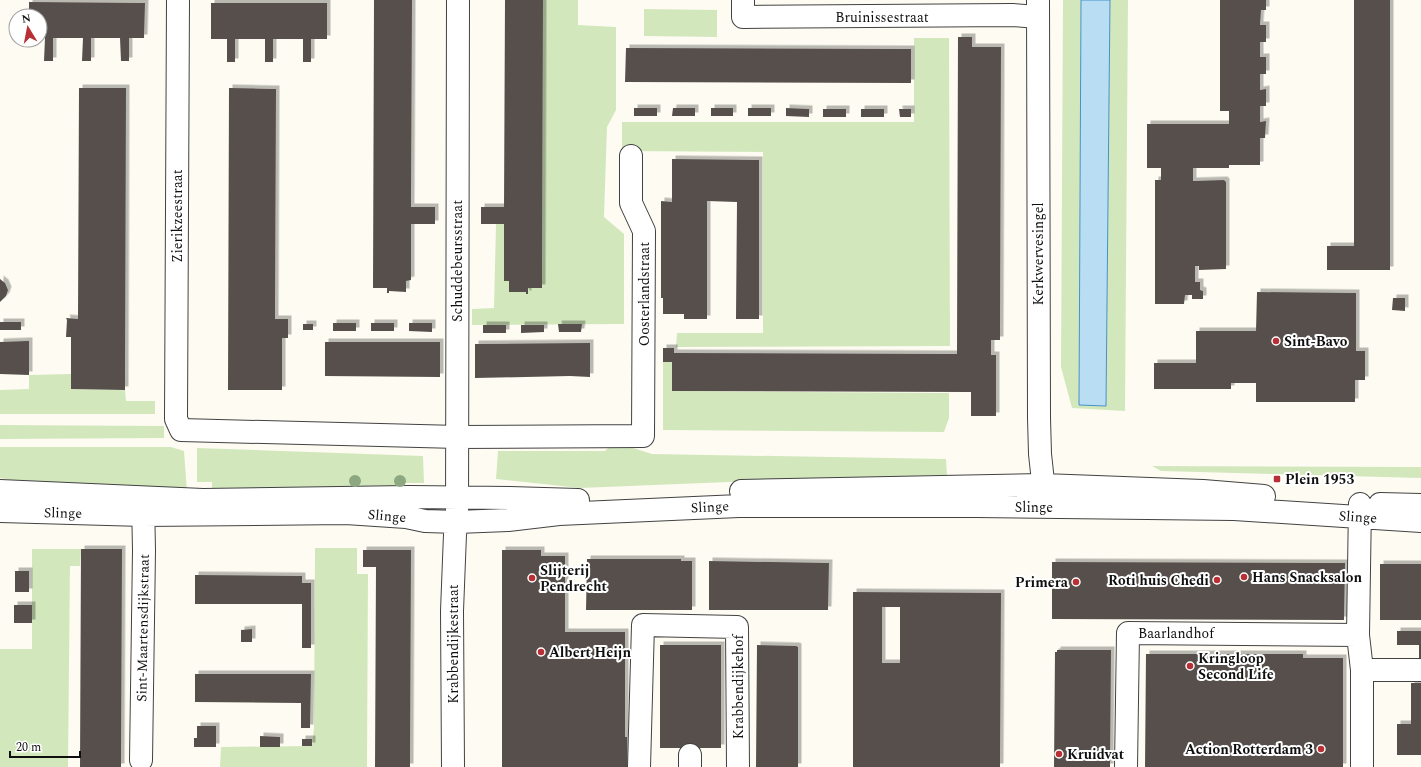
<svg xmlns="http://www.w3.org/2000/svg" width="1421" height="767" font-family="Spectral,serif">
	<defs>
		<filter id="shadow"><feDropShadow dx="3.5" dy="-3.5" stdDeviation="0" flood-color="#0004"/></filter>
	</defs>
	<rect width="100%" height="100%" fill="#fefcf2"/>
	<path fill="#d3e7bd" d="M543 0H578V25L616 27V110L607 127 604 217 624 234V324L472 325V309L494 308 496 224H504V281H509V292H526V294H528V288H542Z
		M1063 0H1081L1079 404 1106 406 1110 0H1128L1125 411 1072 408 1061 367Z
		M644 9 717 10V37L644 36Z
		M914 38H949L950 346 676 347 677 333H763V152L622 151V122H914Z
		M663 362H672V391L949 393V418L944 432 663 430Z
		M71 374V389L125 390 126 401H155V414H0V390L29 389V375Z
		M0 425 164 426V438L0 439Z
		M614 442 652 454 946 459 947 475 753 481 580 488 496 479 498 451H605Z
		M0 447H171L184 451 187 492 92 488 10 480 0 478Z
		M197 448 423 456 424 483H398L397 494 212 492V482H197Z
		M1152 466 1421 467V478L1161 471Z
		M315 548H357V574H368L367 767H220L221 747 312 746 314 728Z
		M32 549H81L80 566H70L68 767H0V649H32Z"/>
	<path fill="#b9ddf3" stroke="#4592c6" d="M1081 0H1110L1106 406 1079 405Z"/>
	<path fill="#57504c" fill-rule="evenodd" filter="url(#shadow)" d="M374 0H412L411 207H435V224H411V280L406 281V292L389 291V293H387V288H373Z
		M505 0H543L542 288H528V294H526V292H509V281H504V224H481V207H504Z
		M1220 0H1266V10H1261L1260 25H1266V42H1260V57H1266V74H1260V90L1266 89V106H1260V122L1266 121 1265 138H1260V165H1229V168H1193V181L1224 180 1226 182V269L1199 270V266H1195V282H1200V290L1203 291V299H1192V295H1185L1184 304H1155V180H1161V168H1147V124H1229V111H1220Z
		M1354 0H1390V270H1327V246H1354Z
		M29 2 145 3 144 38H129V61H121L120 38H91V61H82L83 38H53V61H44L45 38H40V16H29Z
		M211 3H327V39H311V62H303V39H273V62H265V39H235V62H227V39H211Z
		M958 37H972V47H1001L1000 340H991V355H996V416H971V392L672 391V362H663V348H674V353L957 354Z
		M626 48 911 49V83L625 82Z
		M79 88H126L125 390 71 389V337H66L67 320 66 318 78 319Z
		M229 88 276 89 275 319H288V338H282V390H228Z
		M634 108H657V116H634Z
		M673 108H695V116H672Z
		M711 108H733V116H711Z
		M748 108H771V116H748Z
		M786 108 809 109V117L786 116Z
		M823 109H846V117H823Z
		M861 109H884V117H861Z
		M899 109H911V117H900Z
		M672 159 759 160V319H736L737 202 707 201V319H684V314H663V298H661V201L672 202Z
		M0 279 5 283 8 290 6 296 0 302Z
		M1257 292 1356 293V351H1365V380H1355V402H1256V383H1231V389H1154V363H1196V331H1256Z
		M1393 298H1405V311L1392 310Z
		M0 322H21V330H0Z
		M333 323H356V331H333Z
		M371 323H394V331H371Z
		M409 323H432V332L409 331Z
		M303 324H313V330H303Z
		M558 324H582L581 332H559Z
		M483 325H506V333H483Z
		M521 325H544V332L521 333Z
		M27 341H29V375L0 374V342Z
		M325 342H440V377L325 376Z
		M588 343H590V377L570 376 475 378V344Z
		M81 549H122L121 767H80Z
		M363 550H411L410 767H375L376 567H363Z
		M502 550H541V556H565V632H625V737H627V767H502Z
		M587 559H681V561H692V610H586Z
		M709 561 829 563 828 610H709Z
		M1052 562 1345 563 1344 620 1052 619Z
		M1380 564H1421V620H1380Z
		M15 571H29V592H15Z
		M195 575 302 576V583H311V648H302V604H195Z
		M853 592 1001 593 1000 767H853ZM882 607H900V663H882Z
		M14 605H32V623H14Z
		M252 629V642H241V630Z
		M1397 631H1421V662H1419V645H1397Z
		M660 645H721V748H660Z
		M757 645 796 646 798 647V767H756Z
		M1057 650H1111L1110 767H1054L1055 652H1057Z
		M1146 654H1303V658H1343V767H1145Z
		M195 674H311L310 728H301V703L195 702Z
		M1411 683H1421V755H1397V724H1411Z
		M197 726H216V747H194V738H197Z
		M260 736 280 737V747H260Z
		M302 739H312V746H302Z"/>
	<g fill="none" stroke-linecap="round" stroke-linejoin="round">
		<defs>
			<path id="minor" d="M178 0 176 419 181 430 458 437 643 436 644 231 631 203V156
				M743 0V17L1013 15 1037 17
				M1038 0 1039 418 1040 454 1045 500
				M0 491 203 500 409 497 510 498 578 500
				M741 491 1043 485 1203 491 1264 496
				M1360 504 1358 635 1362 670V767
				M1380 504 1421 505
				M0 511 143 515 346 513 406 517 425 521 457 522 508 520 559 514 739 506H976L1234 509 1421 521
				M1362 670H1421
				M141 760 144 550 143 501
				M453 767 452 611 455 534 457 522C458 348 457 174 458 0
				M639 767 643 625 737 627 738 767
				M690 767V755
				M1126 767 1128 633 1358 635"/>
		</defs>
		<use href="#minor" stroke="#424242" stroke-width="24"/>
		<use href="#minor" stroke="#fff" stroke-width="22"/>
	</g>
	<g fill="#8da880">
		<circle cx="355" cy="481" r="6"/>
		<circle cx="400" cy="481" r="6"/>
	</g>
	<g fill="#b82f35" stroke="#fff" stroke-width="1.5">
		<circle cx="1276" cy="341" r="4"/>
		<rect x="1273" y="475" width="8" height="8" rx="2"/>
		<circle cx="1244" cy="577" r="4"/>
		<circle cx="532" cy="578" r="4"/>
		<circle cx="1217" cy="580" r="4"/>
		<circle cx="1076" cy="582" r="4"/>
		<circle cx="541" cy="652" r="4"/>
		<circle cx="1190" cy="666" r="4"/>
		<circle cx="1321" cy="749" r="4"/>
		<circle cx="1059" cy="754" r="4"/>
	</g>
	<g text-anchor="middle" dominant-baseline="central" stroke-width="4" stroke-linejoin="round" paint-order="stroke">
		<g font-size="14" fill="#0f0f0f" stroke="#fff">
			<text x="882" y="17">Bruinissestraat</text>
			<text transform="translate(177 216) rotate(-90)">Zierikzeestraat</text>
			<text transform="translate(1038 254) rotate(-90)">Kerkwervesingel</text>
			<text transform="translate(457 261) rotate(-90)">Schuddebeursstraat</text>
			<text transform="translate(644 294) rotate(-90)">Oosterlandstraat</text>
			<text transform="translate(710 507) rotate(-3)">Slinge</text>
			<text x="1034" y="507">Slinge</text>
			<text transform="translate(63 513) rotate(1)">Slinge</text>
			<text transform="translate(387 516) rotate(5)">Slinge</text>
			<text transform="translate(1358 517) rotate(4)">Slinge</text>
			<text transform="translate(143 628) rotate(-89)">Sint-Maartensdijkstraat</text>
			<text x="1176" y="633">Baarlandhof</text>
			<text transform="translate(453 644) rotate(-90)">Krabbendijkestraat</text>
			<text transform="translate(738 687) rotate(-90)">Krabbendijkehof</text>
		</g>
		<g font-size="14" font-weight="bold" fill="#0f0f0f" stroke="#fff" text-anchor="start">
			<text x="1284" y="341">Sint-Bavo</text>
			<text x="1285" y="479">Plein 1953</text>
			<text x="540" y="570">Slijterij<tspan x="540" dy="16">Pendrecht</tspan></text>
			<text x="1252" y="577">Hans Snacksalon</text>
			<text x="1209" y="580" text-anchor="end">Roti huis Chedi</text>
			<text x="1068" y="582" text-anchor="end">Primera</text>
			<text x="549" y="652">Albert Heijn</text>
			<text x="1198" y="658">Kringloop<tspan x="1198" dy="16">Second Life</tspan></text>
			<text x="1313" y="749" text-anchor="end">Action Rotterdam 3</text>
			<text x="1067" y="754">Kruidvat</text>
		</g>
	</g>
	<g transform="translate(28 28) rotate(350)"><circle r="19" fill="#ffffff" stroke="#9f9f9f"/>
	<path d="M0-3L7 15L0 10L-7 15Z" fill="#b82f35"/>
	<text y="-6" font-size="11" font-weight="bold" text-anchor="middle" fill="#0f0f0f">N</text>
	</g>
	<path d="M10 751v6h70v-6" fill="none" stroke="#0f0f0f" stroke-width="2"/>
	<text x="16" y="751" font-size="12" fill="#0f0f0f" stroke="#ffffff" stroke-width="3" paint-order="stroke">20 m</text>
</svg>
